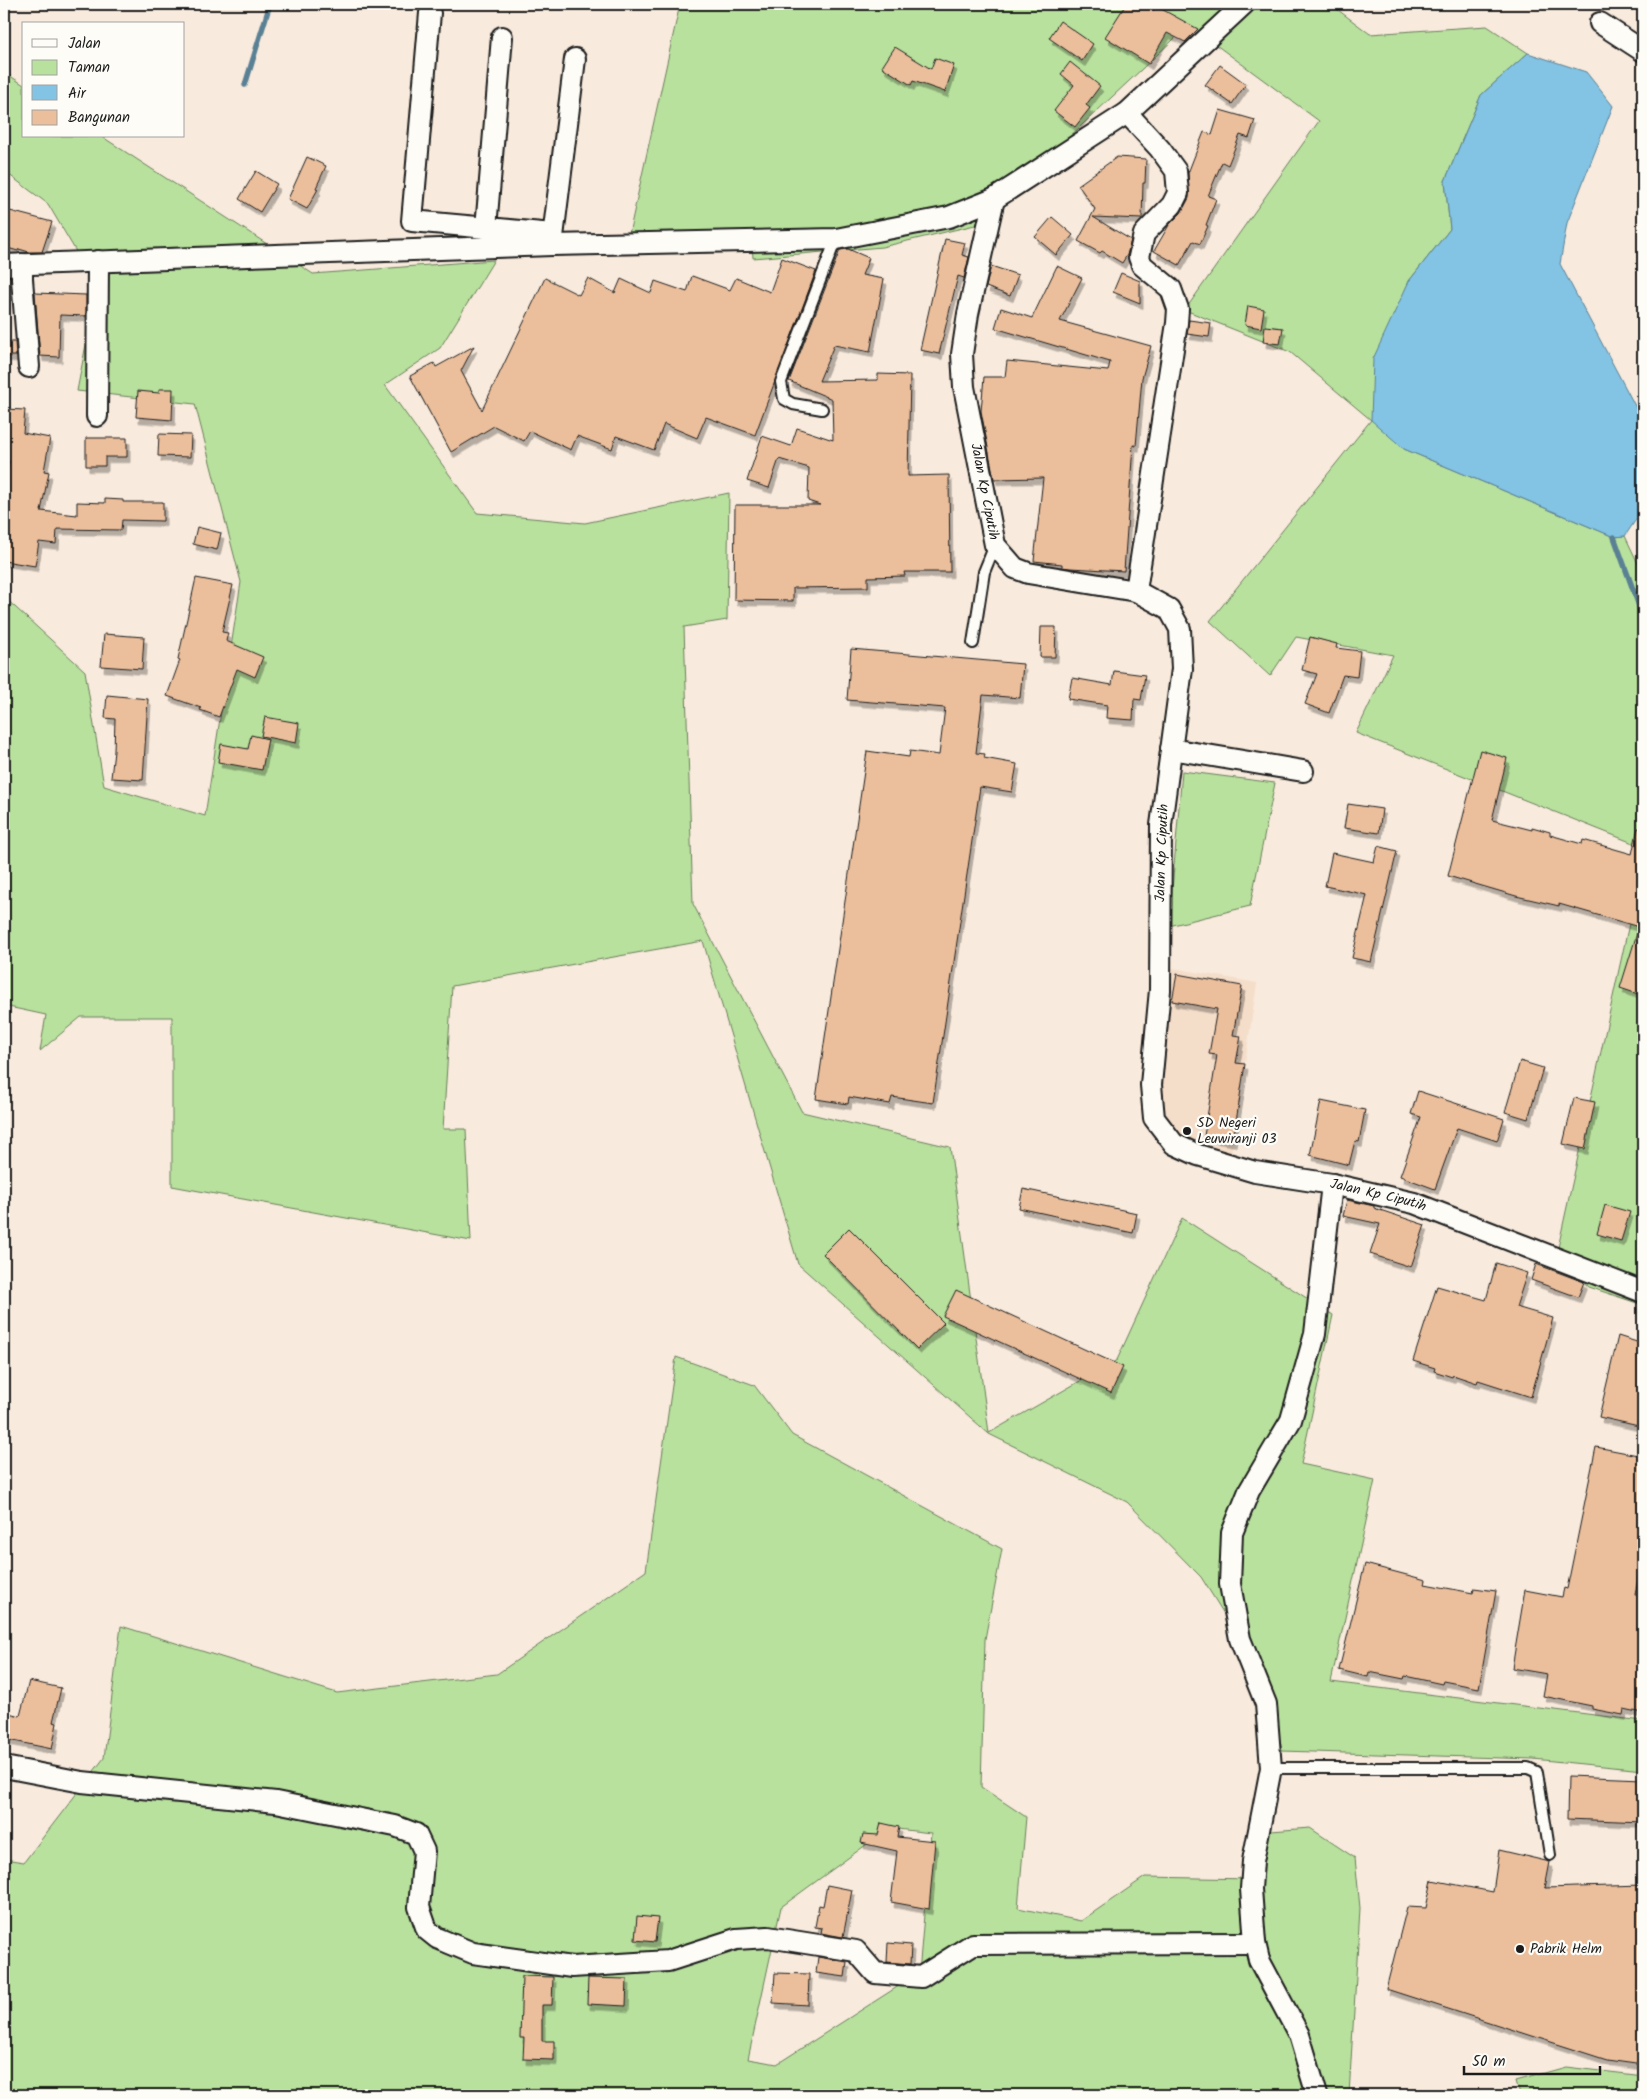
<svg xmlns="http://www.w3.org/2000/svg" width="1647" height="2099" font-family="Kalam,sans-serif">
	<defs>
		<filter id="shadow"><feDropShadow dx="3" dy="5.5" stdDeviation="0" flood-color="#0004"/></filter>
	</defs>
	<rect width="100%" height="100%" fill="#f8eadc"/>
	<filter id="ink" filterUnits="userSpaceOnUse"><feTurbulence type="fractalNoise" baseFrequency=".02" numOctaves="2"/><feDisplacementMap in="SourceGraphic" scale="10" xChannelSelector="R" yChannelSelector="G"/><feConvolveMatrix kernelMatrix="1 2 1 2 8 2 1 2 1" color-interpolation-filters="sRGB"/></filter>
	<g filter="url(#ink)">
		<path fill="#f4ddc9" d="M1172 968 1257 983 1231 1155 1180 1138 1160 1103Z"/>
		<path fill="#b8e19d" stroke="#6a7e5c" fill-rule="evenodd" d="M680 4H1330L1370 34 1487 26 1528 53 1481 95 1445 181 1450 229 1409 281 1404 449 1614 537 1625 536 1643 574V847L1356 733 1393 655 1296 637 1270 676 1210 621 1371 420 1290 352 1185 310 1319 121 1189 25 975 225 882 247 753 258 751 232 629 234Z
			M4 72 24 85V136H101L313 274 494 260 440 348 385 385 477 513 585 523 729 493 727 620 684 627 693 904 802 1112 950 1147 989 1433 1117 1360 1182 1218 1333 1315 1301 1464 1375 1480 1331 1682 1643 1721V1770L1533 1759 1282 1751 1269 1686 1201 1577 1127 1502 989 1434 798 1264 703 941 452 986 443 1129H466L471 1241 172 1186V1017H81L40 1051 46 1015 4 1006V597L85 671 104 786 205 816 241 582 195 404 77 391 97 287 48 204 4 171Z
			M1182 771 1275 783 1250 906 1169 926Z
			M1643 860V1305L1589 1287 1556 1257Z
			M676 1357 754 1385 792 1435 1002 1549 985 1639 981 1787 1026 1817 1018 1908 1081 1921 1145 1877 1252 1879 1258 1832 1310 1828 1355 1858 1360 1908 1349 2095H4V1859L24 1862 104 1758 121 1626 337 1693 497 1674 646 1571ZM889 1828 931 1833 919 1973 777 2064 748 2059 781 1907Z
			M1566 2067 1643 2076V2095H1520L1516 2081Z"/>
		<path fill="#83c3e4" stroke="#5a8094" d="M1528 53 1586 72 1613 106 1567 223 1560 264 1643 421V509L1625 536 1614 537 1404 449 1371 420 1373 359 1409 281 1450 229 1445 181 1481 95Z"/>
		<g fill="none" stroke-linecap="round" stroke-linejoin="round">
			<path stroke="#5a8094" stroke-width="5.5" d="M245 85 270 4
				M1614 537 1643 617"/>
		</g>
		<path fill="#ecbf9c" stroke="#1c1c1c" filter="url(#shadow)" d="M1126 4H1141L1154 10 1156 6 1198 29 1185 42 1167 33 1149 64 1105 37Z
			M1060 21 1093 44 1082 61 1049 38Z
			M895 47 931 69 935 58 954 65 945 92 913 81 911 85 882 67Z
			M1070 62 1100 86 1086 105 1090 108 1075 127 1054 111 1074 85 1061 74Z
			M1220 65 1246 84 1232 104 1205 85Z
			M1220 110 1255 120 1249 138 1240 135 1228 165 1222 162 1208 196 1216 199 1206 225 1208 226 1200 244 1193 241 1179 265 1154 251 1169 225 1181 213 1189 198 1188 173 1204 132 1212 135Z
			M307 157 326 166 316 188 318 189 307 209 288 199Z
			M1117 157 1146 159 1145 183H1143L1142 219 1093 217 1131 240 1127 255 1122 263 1102 251 1100 253 1078 241 1095 209 1078 185Z
			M256 171 277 184 260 212 239 199Z
			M10 211 52 222 42 252H29L19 249 18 251 4 247V235Z
			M1052 217 1073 235 1056 255 1035 237Z
			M945 239 965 243 962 255 969 257 964 278 958 276 939 354 920 350Z
			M848 249 869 258 862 275 884 279 870 352 834 345 819 381 878 380V374L910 375 908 476 949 475 950 572H904L905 576 868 577V587L793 588V601L734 600 735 505H820L808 501 809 468 779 459 769 488 747 481 762 436 791 446 797 428 833 440 832 399 789 381 840 250Z
			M782 258 816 271 755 435 706 417 697 438 664 424 654 450 616 436 612 449 577 436 571 450 530 431 524 441 494 426 451 452 410 376 434 363 436 367 474 346 461 371 482 410 545 278 579 295 588 278 615 293 621 279 651 293 655 281 687 292 692 276 730 290 736 278 770 292Z
			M991 266 1018 275 1010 296 986 287Z
			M1057 266 1082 278 1060 321 1151 346 1142 378 1136 446 1133 445 1124 571 1070 568 1062 567V564L1034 561 1043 478 994 479 981 411 984 377H1005L1007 361 1108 371 1110 362 995 328 1001 308 1032 318Z
			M1121 273 1140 281V303L1113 292Z
			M35 293 86 295V316L60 315 59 357 40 356Z
			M1248 306 1264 309 1261 328 1245 325Z
			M1189 320 1211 323 1209 337 1187 334Z
			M1265 326 1283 328 1280 344 1263 342Z
			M4 342H15L16 356H4Z
			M159 389H173L172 420 136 417 138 391 159 393Z
			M4 409 25 410 23 433 50 438 44 471 49 472 41 511 77 515V502L105 503V499L123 500V502H163V521L122 520 121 530 57 529 56 544 39 542 35 566 4 561V499L9 461 4 460Z
			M159 434 191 435 190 457 158 456Z
			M86 438H127V457H105V466H86Z
			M197 527 221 533 217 550 193 544Z
			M196 578 233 585 222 632 228 633 226 641 263 657 255 677 237 669 219 717 200 710 201 708 167 696 180 660 178 659Z
			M1041 627H1056L1055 657H1040Z
			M104 634 144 637 142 669 101 666Z
			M1310 637 1337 644 1336 648 1360 651 1357 677 1343 675 1329 713 1305 704 1317 674 1302 670Z
			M851 649 1023 664 1020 698 983 695 976 753 985 754 984 758 1017 764 1012 792 980 787 933 1103 892 1097 890 1104 849 1097 848 1104 816 1099 867 751 909 757 910 751 939 755 945 708 847 700Z
			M1114 671 1145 675 1141 700 1134 699 1133 720 1106 718 1107 705 1068 699 1072 678 1112 685Z
			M107 695 148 699 143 780 111 778 114 751 115 719 105 718Z
			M265 717 299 723 296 743 261 736Z
			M251 735 268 739 262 770 218 762 221 744 248 749Z
			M1480 750 1507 758 1492 820 1532 830V827L1550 832V835L1582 844 1583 840 1632 854 1638 828 1643 829V975L1638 994 1620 988 1639 927 1559 904V906L1516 896 1448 876Z
			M1348 804 1382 809 1379 833 1344 828Z
			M1378 846 1397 851 1371 962 1352 958 1367 895 1325 886 1332 853 1374 862Z
			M1177 974 1242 986 1233 1035 1241 1036 1236 1063 1245 1064 1233 1141 1204 1136 1217 1055 1209 1054 1217 1009 1172 1001Z
			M1520 1061 1543 1068 1528 1119 1505 1112Z
			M1418 1091 1504 1119 1497 1141 1457 1128 1435 1189 1400 1176 1421 1117 1411 1114Z
			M1574 1098 1595 1102 1585 1149 1563 1144Z
			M1321 1101 1365 1110 1359 1142 1355 1141 1349 1165 1310 1155Z
			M1023 1189 1137 1213 1133 1233 1019 1208Z
			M1347 1200 1374 1206V1208L1425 1225 1411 1267 1370 1254 1380 1224 1343 1216Z
			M1605 1205 1630 1212 1621 1241 1597 1234Z
			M849 1228 944 1323 917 1349 823 1254Z
			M1496 1263 1527 1273 1516 1307 1553 1318 1531 1397 1478 1380 1477 1383 1453 1375 1452 1377 1434 1371 1435 1368 1413 1361 1437 1286 1486 1300Z
			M1536 1264 1584 1282 1578 1297 1531 1280Z
			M956 1290 1123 1367 1111 1393 943 1316Z
			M1618 1336 1643 1344V1427L1599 1417Z
			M1596 1447 1643 1456V1552L1635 1595 1643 1597V1713L1624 1709 1623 1715 1592 1709V1706L1543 1696 1547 1674 1512 1668 1525 1590 1562 1597 1564 1588 1567 1589Z
			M1365 1564 1426 1580 1425 1584 1473 1593 1474 1588 1496 1591 1479 1688 1443 1681 1442 1684 1405 1676 1404 1679 1369 1672 1368 1677 1339 1670Z
			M29 1681 61 1688 53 1722 57 1723 52 1749 4 1739 9 1713 20 1716Z
			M1568 1776 1643 1779V1822L1567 1819Z
			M881 1823 899 1827 897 1837 935 1841 929 1909 891 1902 897 1851 861 1843 863 1834 878 1835Z
			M1499 1850 1550 1862 1545 1888 1643 1885V2065L1607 2060 1386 1989 1407 1907 1426 1908 1432 1880 1493 1892Z
			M827 1885 852 1890 843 1937 821 1933 822 1928 815 1927 819 1905 823 1906Z
			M637 1916 658 1918 655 1942 635 1940Z
			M888 1943 911 1945 910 1964 887 1962Z
			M818 1957 847 1962 845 1977 816 1973Z
			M775 1973 809 1974 808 2005 773 2003Z
			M522 1976 553 1977 552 2005H542V2041H554V2060L523 2059 524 2038H520Z
			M588 1978 627 1979 626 2006 587 2004Z"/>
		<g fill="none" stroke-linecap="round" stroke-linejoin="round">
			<defs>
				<path id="service" d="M822 409 793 404 784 399 781 382 836 239
					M973 643 984 572 995 545
					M1271 1768H1528L1537 1772 1550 1855"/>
				<g id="minor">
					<path d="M430 13 412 221 553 234"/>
					<path d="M1600 23 1643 51"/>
					<path d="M1127 113 1160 149 1176 171 1178 193 1172 205 1144 234 1139 257 1142 265 1171 289 1178 309 1177 323 1136 591"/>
					<path id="s1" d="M994 199 968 314 962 354 964 387 995 545 1015 568 1028 573 1136 591 1169 609 1180 629 1182 669 1161 825 1160 990 1151 1085 1154 1118 1174 1144 1198 1155 1255 1172 1332 1184 1414 1203 1643 1292"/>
					<path d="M486 228 502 37"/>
					<path d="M552 245 575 59"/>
					<path d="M22 264V279L29 367"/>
					<path d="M4 265 552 245 836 239 949 217 994 199 1127 113 1244 4"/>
					<path d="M97 416 98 261"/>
					<path d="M1171 749 1303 771"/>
					<path d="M4 1767 82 1782 276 1802 395 1826 416 1834 424 1851 419 1907 427 1930 437 1938 473 1953 572 1967 668 1961 736 1939 768 1937 856 1951 875 1973 921 1977 973 1944 1255 1943"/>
					<path d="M1317 2095 1299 2035 1259 1960 1255 1943 1251 1889 1253 1861 1271 1768 1266 1704 1240 1639 1230 1584 1232 1533 1249 1491 1291 1420 1315 1334 1332 1184"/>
				</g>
			</defs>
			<use href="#service" stroke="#1c1c1c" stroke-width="14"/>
			<use href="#minor" stroke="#1c1c1c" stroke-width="24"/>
			<use href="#service" stroke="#fdfcf7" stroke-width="10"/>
			<use href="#minor" stroke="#fdfcf7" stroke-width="20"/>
		</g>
	</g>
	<g fill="#1c1c1c" stroke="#fdfcf7" stroke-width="2">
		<circle cx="1187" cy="1131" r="5"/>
		<circle cx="1520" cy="1949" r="5"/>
	</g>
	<g text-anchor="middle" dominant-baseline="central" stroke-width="4.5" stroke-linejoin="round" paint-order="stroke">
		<g font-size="14" fill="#1c1c1c" stroke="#fdfcf7">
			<text stroke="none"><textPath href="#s1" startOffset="298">Jalan Kp Ciputih</textPath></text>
			<text transform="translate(1162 853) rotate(-88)">Jalan Kp Ciputih</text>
			<text stroke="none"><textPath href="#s1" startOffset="1302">Jalan Kp Ciputih</textPath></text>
		</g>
		<g font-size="14" fill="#1c1c1c" stroke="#fdfcf7" text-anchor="start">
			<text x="1197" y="1123">SD Negeri<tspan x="1197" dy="16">Leuwiranji 03</tspan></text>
			<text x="1530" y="1949">Pabrik Helm</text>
		</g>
	</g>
	<rect width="1647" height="2099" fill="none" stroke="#fdfcf7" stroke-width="20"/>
	<rect x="10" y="10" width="1627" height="2079" fill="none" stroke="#1c1c1c" stroke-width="2" filter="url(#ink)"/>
	<rect x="22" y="22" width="162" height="115" fill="#fdfcf7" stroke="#a3a29f"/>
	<rect x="32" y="39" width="25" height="8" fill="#fdfcf7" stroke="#a3a29f"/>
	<text x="68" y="48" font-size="15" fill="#1c1c1c">Jalan</text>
	<rect x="32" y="60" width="25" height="15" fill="#b8e19d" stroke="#a3a29f"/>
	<text x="68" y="72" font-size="15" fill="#1c1c1c">Taman</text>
	<rect x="32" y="85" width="25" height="15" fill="#83c3e4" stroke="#a3a29f"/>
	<text x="68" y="98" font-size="15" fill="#1c1c1c">Air</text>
	<rect x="32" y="110" width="25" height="15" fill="#ecbf9c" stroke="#a3a29f"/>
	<text x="68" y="122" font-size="15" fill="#1c1c1c">Bangunan</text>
	<path d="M1464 2066v8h136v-8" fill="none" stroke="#1c1c1c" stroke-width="2.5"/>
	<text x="1472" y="2066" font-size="15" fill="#1c1c1c" stroke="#fdfcf7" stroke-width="4" paint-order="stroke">50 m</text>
</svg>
